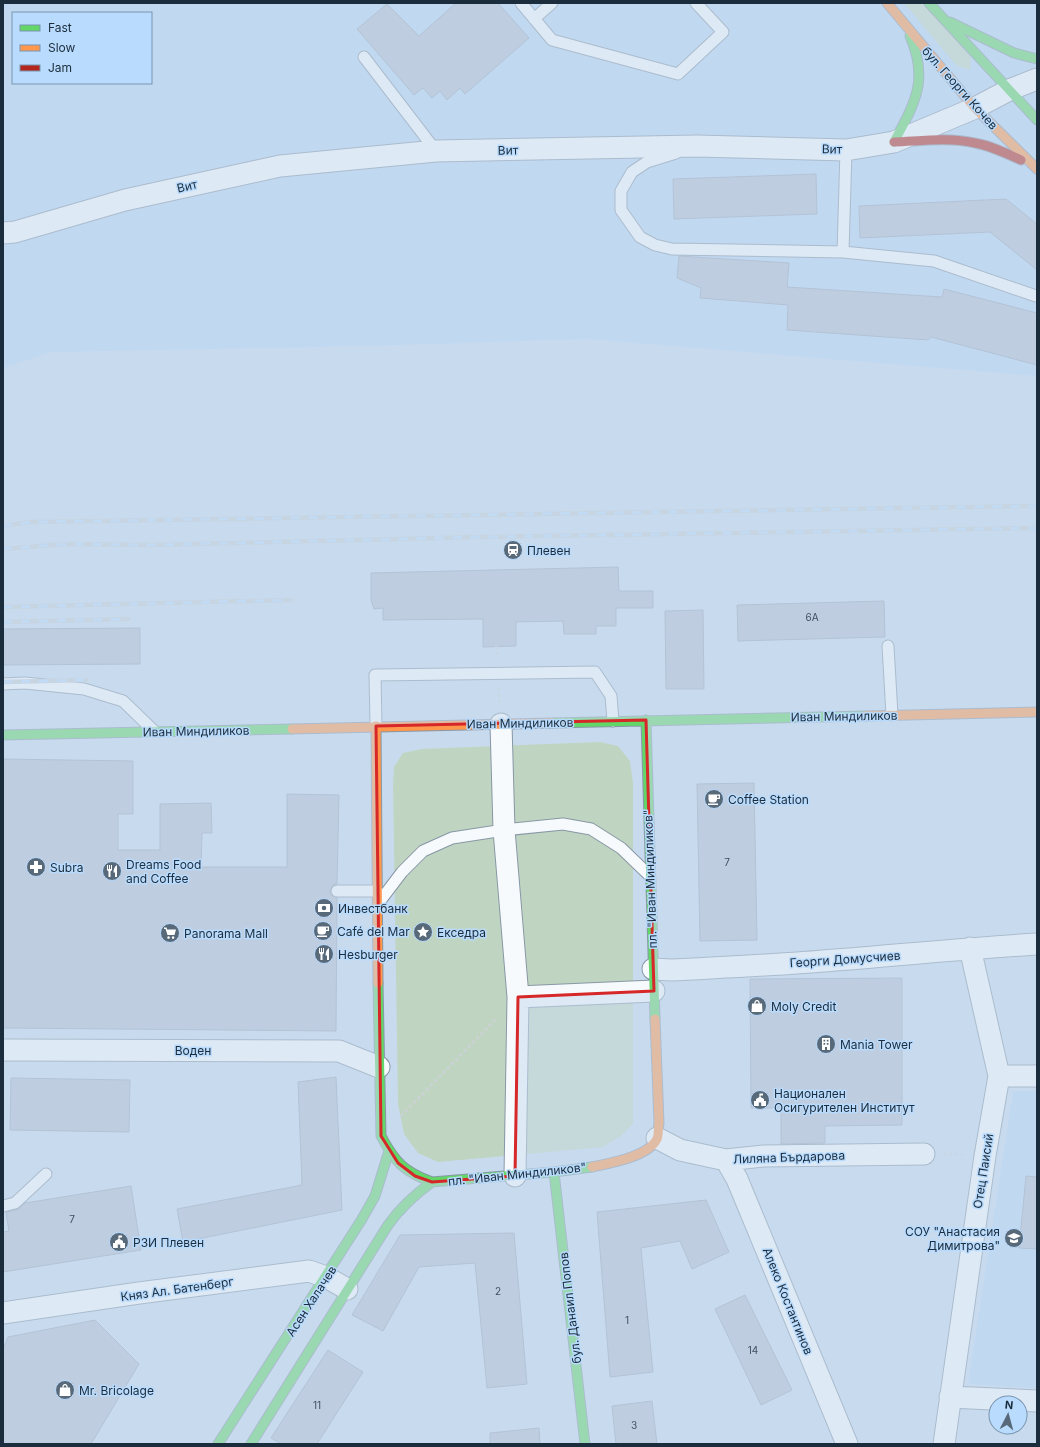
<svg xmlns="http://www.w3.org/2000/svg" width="1040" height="1447" font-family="Inter,sans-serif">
	<rect width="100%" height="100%" fill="#c8dbee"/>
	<path fill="#b8d6f3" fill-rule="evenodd" d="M3 3H1037V376L587 339 369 346 52 352 3 368ZM13 13H151V83H13Z
		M1013 1091H1037V1388L968 1384Z"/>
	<path fill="#c0d5c1" d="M904 3H925L971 57 970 70 956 65Z
		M600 742 618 746 630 761 633 783V1124L621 1136 603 1147 438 1162 418 1153 404 1134 398 1104 393 784 394 767 403 753 422 749Z"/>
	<path fill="#b1bdcf" stroke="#9aa6b8" d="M456 3H498L529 38 465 94 460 88 447 100 440 91 432 98 423 88 414 95 357 29 387 4 419 36Z
		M816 174 817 214 674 219 673 179Z
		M1006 199 1037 224V270L990 232 860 238 859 206Z
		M679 256 789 263 787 287 942 297 944 289 1037 313V365L931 337 928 340 787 330 788 305 700 298 701 288 677 278Z
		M618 567 619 591H653V608H616V626H596V634H564L563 621 516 622V646L483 647V619L383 620V608L374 609 371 600V573Z
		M884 601 885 637 738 641 737 605Z
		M703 610 704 689H666L665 611Z
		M140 628V664L3 665V629Z
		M3 759 133 761V814H118V850H160V804L211 803 212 833H202L201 867H287V794L339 795 337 884 333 885 330 891 331 895 337 898 336 1031 3 1028Z
		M754 783 757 940 700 941 697 784Z
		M902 978V1125L825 1126V1143L781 1144V1108H751L750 979Z
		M336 1077 342 1210 183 1242 177 1209 302 1185 298 1082Z
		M11 1078 130 1080 129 1132 10 1130Z
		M1026 1176 1037 1177V1249L1019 1248Z
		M131 1186 141 1250 3 1272V1232L9 1231 6 1212 17 1210 25 1203Z
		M706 1200 729 1252 692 1269 680 1241 641 1248 653 1372 610 1377 597 1212Z
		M514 1233 527 1384 487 1388 475 1263 419 1267 383 1331 352 1315 400 1235Z
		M745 1295 792 1390 761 1405 715 1309Z
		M95 1320 139 1364 91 1444H3V1350L8 1337Z
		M328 1350 363 1372 317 1444H281L271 1438Z
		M652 1401 657 1444H616L612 1406Z
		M539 1428 540 1444H490V1433Z"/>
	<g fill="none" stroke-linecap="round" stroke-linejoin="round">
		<defs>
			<path id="lane" d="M521 3 552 40 678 74 723 32 696 3
				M534 19 552 3
				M364 57 436 151
				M676 153 647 162 632 172 621 191V210L640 237 655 245 672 249 843 252 934 261 1036 296
				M843 252 846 150
				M888 646 892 715
				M3 684 25 683 84 689 123 701 154 731
				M376 726 375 675 595 672 611 696 613 721
				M337 891H377
				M380 901 402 872 423 851 452 838 504 830 563 824 591 829 621 848 649 875
				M3 1206 15 1203 46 1174"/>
			<path id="street" d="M3 233 15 232 125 200 280 166 436 151 697 146 846 150 894 142 975 108 1009 90 1037 79
				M501 724 504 830 518 997 515 1176
				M653 969 671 970C726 967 780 965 835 960 902 955 969 948 1037 944
				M518 997 654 991
				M3 1050 339 1051 379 1067
				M999 1076H1037
				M657 1138 680 1150 726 1160 764 1156 924 1154
				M726 1160 737 1179 847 1444
				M3 1313 139 1293 309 1271 326 1277 347 1289
				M950 1397 1037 1401
				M944 1444 985 1156 999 1076 970 948"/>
			<path id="fast" d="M929 3 1037 120
				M950 22 1014 53 1037 59
				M894 142C915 103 929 80 910 36
				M646 720 655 1019
				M553 723 865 716
				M3 735 292 729
				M378 983 381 1136C395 1162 404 1172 432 1182L554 1172 592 1167
				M554 1172 585 1444
				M218 1444 362 1219 375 1196 389 1151
				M251 1444 388 1225C401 1207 414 1195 432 1182"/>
			<path id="slow" d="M887 3 975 108 1037 169
				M865 716 1037 712
				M376 726 378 983
				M292 729 553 723
				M592 1167C610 1163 648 1157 657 1139 659 1134 658 1128 659 1123L655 1019"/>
			<path id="jam" d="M894 142C921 141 948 137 975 143 991 146 1006 153 1021 160"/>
		</defs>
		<use href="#lane" stroke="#8797a6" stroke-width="13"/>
		<use href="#street" stroke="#8797a6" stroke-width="23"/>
		<use href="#fast" stroke="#8797a6" stroke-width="11"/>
		<use href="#slow" stroke="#8797a6" stroke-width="11"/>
		<use href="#jam" stroke="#8797a6" stroke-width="11"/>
		<path stroke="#cbd2d7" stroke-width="2.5" stroke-dasharray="3 3" stroke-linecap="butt" d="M496 646 497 659
			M499 688V703
			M401 1116 497 1018
			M943 1154 966 1155"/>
		<use href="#lane" stroke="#f7fafc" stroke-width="11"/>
		<use href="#street" stroke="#f7fafc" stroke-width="21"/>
		<use href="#fast" stroke="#63d668" stroke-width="9"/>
		<use href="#slow" stroke="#ff974d" stroke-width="9"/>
		<use href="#jam" stroke="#b3261e" stroke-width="9"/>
		<defs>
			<path id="rail" d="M3 526 31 522 1037 506
				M3 549 68 544 151 545 480 537 1037 528
				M3 607 292 600
				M3 622 128 619
				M3 682 86 680"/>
		</defs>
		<use href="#rail" stroke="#c6cdd3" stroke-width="4.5"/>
		<use href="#rail" stroke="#b9dbfd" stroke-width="3" stroke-dasharray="9" stroke-linecap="butt"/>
	</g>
	<path d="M0 0H1040V1447H0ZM646 720 654 991 518 997 515 1176 432 1182 415 1176 398 1163 381 1136 376 726Z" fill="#c8dbee" fill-opacity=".55" fill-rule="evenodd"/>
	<path fill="none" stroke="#d62828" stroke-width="3" stroke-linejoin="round" d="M646 720 654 991 518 997 515 1176 432 1182 415 1176 398 1163 381 1136 376 726Z"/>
	<defs>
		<symbol id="station-disc" viewBox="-11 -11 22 22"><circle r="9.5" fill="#58697a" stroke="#b9dbfd"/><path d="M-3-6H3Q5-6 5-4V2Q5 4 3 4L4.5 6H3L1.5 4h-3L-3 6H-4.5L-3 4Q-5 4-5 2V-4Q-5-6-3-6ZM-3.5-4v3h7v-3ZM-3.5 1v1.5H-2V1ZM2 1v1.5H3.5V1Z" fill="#fff"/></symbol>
		<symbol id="cafe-disc" viewBox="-11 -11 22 22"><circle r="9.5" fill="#58697a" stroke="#b9dbfd"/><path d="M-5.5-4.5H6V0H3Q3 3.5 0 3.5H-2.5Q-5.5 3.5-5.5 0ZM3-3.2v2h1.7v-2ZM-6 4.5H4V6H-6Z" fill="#fff"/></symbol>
		<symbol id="pharmacy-disc" viewBox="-11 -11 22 22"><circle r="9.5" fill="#58697a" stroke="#b9dbfd"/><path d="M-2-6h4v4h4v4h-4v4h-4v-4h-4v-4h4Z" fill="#fff"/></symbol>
		<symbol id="restaurant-disc" viewBox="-11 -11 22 22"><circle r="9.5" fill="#58697a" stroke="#b9dbfd"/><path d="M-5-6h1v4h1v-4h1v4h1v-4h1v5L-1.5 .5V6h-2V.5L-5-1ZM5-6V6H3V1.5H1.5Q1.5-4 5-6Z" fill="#fff"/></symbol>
		<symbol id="bank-disc" viewBox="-11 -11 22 22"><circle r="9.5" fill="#58697a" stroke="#b9dbfd"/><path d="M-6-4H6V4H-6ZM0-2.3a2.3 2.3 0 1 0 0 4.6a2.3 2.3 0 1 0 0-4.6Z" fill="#fff"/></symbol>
		<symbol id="sight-disc" viewBox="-11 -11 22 22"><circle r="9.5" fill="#58697a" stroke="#b9dbfd"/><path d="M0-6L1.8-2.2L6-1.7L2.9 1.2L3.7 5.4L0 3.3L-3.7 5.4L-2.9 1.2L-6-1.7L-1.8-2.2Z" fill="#fff"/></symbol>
		<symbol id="supermarket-disc" viewBox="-11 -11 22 22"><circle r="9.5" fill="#58697a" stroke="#b9dbfd"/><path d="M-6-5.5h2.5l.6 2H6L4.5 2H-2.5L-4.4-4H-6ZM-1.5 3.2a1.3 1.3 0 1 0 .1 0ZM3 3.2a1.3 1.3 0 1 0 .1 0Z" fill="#fff"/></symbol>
		<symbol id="shop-disc" viewBox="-11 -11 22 22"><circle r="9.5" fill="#58697a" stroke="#b9dbfd"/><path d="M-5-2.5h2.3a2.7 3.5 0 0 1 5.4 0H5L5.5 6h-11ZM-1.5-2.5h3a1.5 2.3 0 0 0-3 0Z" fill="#fff"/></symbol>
		<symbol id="building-disc" viewBox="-11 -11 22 22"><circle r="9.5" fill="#58697a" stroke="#b9dbfd"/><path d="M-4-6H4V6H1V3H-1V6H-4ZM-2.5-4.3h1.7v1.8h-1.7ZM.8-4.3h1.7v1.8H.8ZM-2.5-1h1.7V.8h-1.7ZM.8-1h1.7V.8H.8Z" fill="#fff"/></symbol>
		<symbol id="civic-disc" viewBox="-11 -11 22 22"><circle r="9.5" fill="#58697a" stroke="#b9dbfd"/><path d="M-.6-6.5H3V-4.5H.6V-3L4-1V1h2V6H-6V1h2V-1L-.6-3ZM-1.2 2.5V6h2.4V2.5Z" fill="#fff"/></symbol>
		<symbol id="school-disc" viewBox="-11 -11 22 22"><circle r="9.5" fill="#58697a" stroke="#b9dbfd"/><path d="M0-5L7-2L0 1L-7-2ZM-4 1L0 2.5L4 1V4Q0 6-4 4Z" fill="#fff"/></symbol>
	</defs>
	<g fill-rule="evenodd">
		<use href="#station-disc" x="502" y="539" width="22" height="22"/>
		<use href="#cafe-disc" x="703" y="788" width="22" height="22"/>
		<use href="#pharmacy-disc" x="25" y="856" width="22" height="22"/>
		<use href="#restaurant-disc" x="101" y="860" width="22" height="22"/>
		<use href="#bank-disc" x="313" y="897" width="22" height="22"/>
		<use href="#cafe-disc" x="312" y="920" width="22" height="22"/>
		<use href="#sight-disc" x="412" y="921" width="22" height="22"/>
		<use href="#supermarket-disc" x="159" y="922" width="22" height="22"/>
		<use href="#restaurant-disc" x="313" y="943" width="22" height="22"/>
		<use href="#shop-disc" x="746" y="995" width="22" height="22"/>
		<use href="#building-disc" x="815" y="1033" width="22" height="22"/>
		<use href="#civic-disc" x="749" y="1089" width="22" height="22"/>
		<use href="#school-disc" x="1003" y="1227" width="22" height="22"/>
		<use href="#civic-disc" x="108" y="1231" width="22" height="22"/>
		<use href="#shop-disc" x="54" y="1379" width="22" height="22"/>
	</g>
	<g text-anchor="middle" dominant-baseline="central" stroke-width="3" stroke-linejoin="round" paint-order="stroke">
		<g font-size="10" fill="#405061">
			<text x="812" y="617">6А</text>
			<text x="727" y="862">7</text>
			<text x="72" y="1219">7</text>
			<text x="498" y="1291">2</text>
			<text x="627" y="1320">1</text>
			<text x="753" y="1350">14</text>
			<text x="317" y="1405">11</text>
			<text x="634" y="1425">3</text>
		</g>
		<g font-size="12" fill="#1b2c3c" stroke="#b9dbfd">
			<text transform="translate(960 88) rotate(48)">бул. Георги Кочев</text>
			<text transform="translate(832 149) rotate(1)">Вит</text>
			<text transform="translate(508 150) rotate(-1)">Вит</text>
			<text transform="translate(187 186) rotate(-13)">Вит</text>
			<text transform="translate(844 716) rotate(-1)">Иван Миндиликов</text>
			<text transform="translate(520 723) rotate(-1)">Иван Миндиликов</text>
			<text transform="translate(196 731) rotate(-1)">Иван Миндиликов</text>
			<text transform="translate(650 879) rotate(-92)">пл. "Иван Миндиликов"</text>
			<text transform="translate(845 959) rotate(-4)">Георги Домусчиев</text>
			<text x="193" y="1050">Воден</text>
			<text transform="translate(789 1157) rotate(-2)">Лиляна Бърдарова</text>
			<text transform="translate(983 1171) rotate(-81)">Отец Паисий</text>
			<text transform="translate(517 1174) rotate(-6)">пл. "Иван Миндиликов"</text>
			<text transform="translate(177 1289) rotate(-8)">Княз Ал. Батенберг</text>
			<text transform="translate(311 1301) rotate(-57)">Асен Халачев</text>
			<text transform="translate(788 1301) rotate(68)">Алеко Костантинов</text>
			<text transform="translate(570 1308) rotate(-97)">бул. Данаил Попов</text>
		</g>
		<g font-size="12" fill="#1b2c3c" stroke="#b9dbfd" text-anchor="start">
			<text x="527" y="550">Плевен</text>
			<text x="728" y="799">Coffee Station</text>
			<text x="126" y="864">Dreams Food<tspan x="126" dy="14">and Coffee</tspan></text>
			<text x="50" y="867">Subra</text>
			<text x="338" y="908">Инвестбанк</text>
			<text x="337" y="931">Café del Mar</text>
			<text x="437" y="932">Екседра</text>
			<text x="184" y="933">Panorama Mall</text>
			<text x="338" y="954">Hesburger</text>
			<text x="771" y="1006">Moly Credit</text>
			<text x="840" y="1044">Mania Tower</text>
			<text x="774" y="1093">Национален<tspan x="774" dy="14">Осигурителен Институт</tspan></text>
			<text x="1000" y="1231" text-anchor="end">СОУ "Анастасия<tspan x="1000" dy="14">Димитрова"</tspan></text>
			<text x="133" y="1242">РЗИ Плевен</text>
			<text x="79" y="1390">Mr. Bricolage</text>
		</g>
	</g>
	<rect width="1040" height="1447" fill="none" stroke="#1b2c3c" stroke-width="8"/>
	<rect x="12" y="12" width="140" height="72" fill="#b9dbfd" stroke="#7a95b0"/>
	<rect x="20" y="25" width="20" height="6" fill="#63d668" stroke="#7a95b0"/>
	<text x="48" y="32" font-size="12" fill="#1b2c3c">Fast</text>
	<rect x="20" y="45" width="20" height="6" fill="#ff974d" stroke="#7a95b0"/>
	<text x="48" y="52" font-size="12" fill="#1b2c3c">Slow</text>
	<rect x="20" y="65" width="20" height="6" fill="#b3261e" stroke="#7a95b0"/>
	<text x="48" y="72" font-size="12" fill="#1b2c3c">Jam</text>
	<g transform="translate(1008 1415) rotate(6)"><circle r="19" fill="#b9dbfd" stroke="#7a95b0"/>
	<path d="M0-3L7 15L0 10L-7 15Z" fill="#58697a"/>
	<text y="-6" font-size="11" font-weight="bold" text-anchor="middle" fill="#1b2c3c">N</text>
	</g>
</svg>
